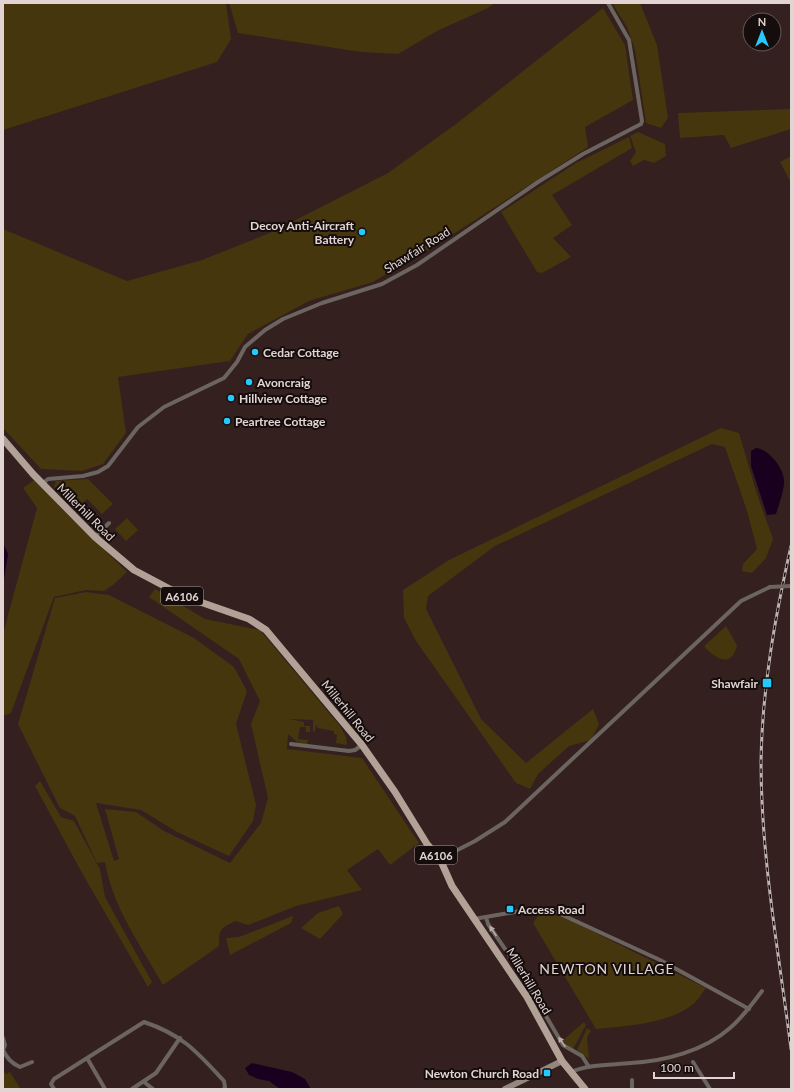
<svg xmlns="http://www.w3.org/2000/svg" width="794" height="1092" font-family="Lato,sans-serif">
	<rect width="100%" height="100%" fill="#33201f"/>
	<path fill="#45360e" d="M3 3H226L231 39 217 62 3 130Z
		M229 3H495L488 8 437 31 398 54 361 52 238 33Z
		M612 3H640L657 45 668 118 661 128 646 123 635 50 627 27Z
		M603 8 625 45 633 100 585 127 588 147 441 242 373 282 309 301 248 334 230 361 118 377 126 433 103 464 82 471 41 469 3 428V229L127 281 202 260 272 232 388 173 456 124Z
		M790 109 791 129 731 148 724 135 680 138 678 113Z
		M638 132 665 144 666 156 654 163 644 160 633 166 630 161 636 152 630 136Z
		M629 137 632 148 552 195 572 225 553 238 571 257 542 273 537 272 501 212 576 163Z
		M791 156V183L780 162Z
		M721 428 739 433 757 494 773 539 766 558 752 573 742 571 743 564 757 549 747 511 725 447 712 444 495 546 428 596 426 609 481 719 526 763 593 709 599 724 591 740 569 746 538 774 530 789 516 783 416 641 404 618 403 590 449 560Z
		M88 479 113 504 102 514 87 499 82 504 71 492 64 497 54 486 56 481Z
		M34 480 127 572 113 585 104 591 86 590 54 597 11 713 3 716V634L37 508 23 488Z
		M127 518 138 530 126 541 115 529Z
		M155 589 205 619 260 630 340 726 346 737 347 745 336 743 337 735 334 734V731L318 728 316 725 315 732 313 731V720L289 719 304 722V726H310V732H306V727H300L298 739 308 740 307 744 297 742 288 734 287 749 362 758 419 843 390 865 378 849 347 870 362 890 296 906 248 925 236 921C220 928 219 929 219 946L163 985C141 946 112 906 105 862L97 863 75 816 60 808 18 724 55 598 86 592 109 595 194 638 234 667 247 691 236 724 256 805 253 821 229 856 177 832 141 810 96 803 114 861 119 859 105 809 136 812 164 831 230 863 261 823 268 798 251 724 260 701 239 659 149 597Z
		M726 626 737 645C732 669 715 659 704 646Z
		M40 781 61 817 74 821 100 869 105 897 152 982 148 987 82 873 35 786Z
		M339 906 343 914 320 939 301 928 318 913Z
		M541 912 564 917 706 988C702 993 698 1001 692 1005 668 1024 626 1026 596 1029L533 923Z
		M293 916 291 923 230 955 226 938 239 937Z
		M584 1022 586 1025 573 1049 562 1041Z
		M587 1028 591 1031 587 1037 589 1059 577 1050Z
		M3 1070 6 1074 10 1072 20 1088 3 1089Z"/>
	<path fill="#19001f" d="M756 448C769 449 786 470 784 484 783 494 779 504 776 514L767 515 751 466V451Z
		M3 543 8 554 3 585Z
		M252 1063 292 1072 305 1079 311 1089H280L269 1081 258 1079 249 1075 245 1068Z"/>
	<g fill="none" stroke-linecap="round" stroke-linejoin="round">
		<path stroke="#6c645e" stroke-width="4" d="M42 484 48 479 83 476 98 472 108 466 138 427 164 407 224 378 237 362 245 347 265 330 283 319 322 303 382 284 417 265 538 182 583 154 641 124 642 121 629 40 608 3
			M95 537 109 523
			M291 744 349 751 355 750 362 745
			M440 859 475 841 505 822 741 601 770 587
			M486 917 488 924 516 965 563 1045 582 1056 589 1067
			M474 919 532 909 556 912 660 960 749 1009
			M3 1038 5 1045 3 1050
			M3 1050C7 1058 11 1063 20 1067L32 1062
			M87 1058 105 1089
			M693 1062 710 1089
			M571 1072C589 1064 611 1065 631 1063 665 1061 704 1051 730 1028 743 1017 752 1004 762 991
			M632 1080V1089
			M144 1082 153 1089
			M54 1089 51 1084 54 1079 144 1022C183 1035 197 1052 224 1081L225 1087 224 1089
			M132 1089 156 1073 180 1038"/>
		<path stroke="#93877e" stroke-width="6" d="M505 1089 562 1061"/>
		<path stroke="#b2a197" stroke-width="7" d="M3 439 33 474 95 537 134 570 183 596 249 619 266 630 362 745 395 792 427 844 440 859 452 886 527 997 562 1061 585 1089"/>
		<defs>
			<path id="rail" d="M791 546C775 617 762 689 761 762 761 858 779 954 791 1049"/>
		</defs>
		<use href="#rail" stroke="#bfb1af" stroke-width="3"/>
		<use href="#rail" stroke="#150c0c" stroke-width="1.5" stroke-dasharray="4.5" stroke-linecap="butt"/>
		<path stroke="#6c645e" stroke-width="4" d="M770 587 791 586"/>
	</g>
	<defs><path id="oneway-solid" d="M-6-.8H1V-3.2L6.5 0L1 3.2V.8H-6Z"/></defs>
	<g fill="#b8ada9">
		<use href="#oneway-solid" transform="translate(493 931) rotate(-124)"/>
		<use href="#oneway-solid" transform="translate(562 1042) rotate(-125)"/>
	</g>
	<g fill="#26c9fe" stroke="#150c0c" stroke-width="1.5">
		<circle cx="362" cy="232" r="4"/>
		<circle cx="255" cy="352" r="4"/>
		<circle cx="249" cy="382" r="4"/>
		<circle cx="231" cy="398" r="4"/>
		<circle cx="227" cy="421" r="4"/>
		<rect x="762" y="678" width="10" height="10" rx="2"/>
		<rect x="506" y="905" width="8" height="8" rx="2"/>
		<rect x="543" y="1069" width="8" height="8" rx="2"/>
	</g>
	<g text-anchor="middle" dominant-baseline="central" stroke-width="4" stroke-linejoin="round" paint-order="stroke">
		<g fill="#150c0c" stroke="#a49897" stroke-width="1">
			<rect x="161" y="587" width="42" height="18" rx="3"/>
			<rect x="415" y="846" width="42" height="18" rx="3"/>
		</g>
		<g font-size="11" font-weight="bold" fill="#e1d4d2">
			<text x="182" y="596">A6106</text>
			<text x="436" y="855">A6106</text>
		</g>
		<g font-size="12" font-weight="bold" fill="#e1d4d2" stroke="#150c0c" text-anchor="start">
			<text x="354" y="225" text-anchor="end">Decoy Anti-Aircraft<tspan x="354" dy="14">Battery</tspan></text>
			<text x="263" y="352">Cedar Cottage</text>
			<text x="257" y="382">Avoncraig</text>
			<text x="239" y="398">Hillview Cottage</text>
			<text x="235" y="421">Peartree Cottage</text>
			<text x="758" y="683" text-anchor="end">Shawfair</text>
			<text x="518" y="909">Access Road</text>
			<text x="539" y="1073" text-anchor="end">Newton Church Road</text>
		</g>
		<g font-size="12" fill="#e1d4d2" stroke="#150c0c">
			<text transform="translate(417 250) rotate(-32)">Shawfair Road</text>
			<text transform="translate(86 512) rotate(45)">Millerhill Road</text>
			<text transform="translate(348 711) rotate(51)">Millerhill Road</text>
			<text transform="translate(529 981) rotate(59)">Millerhill Road</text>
		</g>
		<g font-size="14" letter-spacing="1" fill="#e1d4d2" stroke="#150c0c">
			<text x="607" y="968">NEWTON VILLAGE</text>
		</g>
	</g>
	<rect width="794" height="1092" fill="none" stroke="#e1d4d2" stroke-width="8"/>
	<g transform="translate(762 32)"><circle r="19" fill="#150c0c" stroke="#675c5b"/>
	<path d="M0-3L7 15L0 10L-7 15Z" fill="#26c9fe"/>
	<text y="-6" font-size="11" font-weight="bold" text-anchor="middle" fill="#e1d4d2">N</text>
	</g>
	<path d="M654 1072v6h80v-6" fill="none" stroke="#e1d4d2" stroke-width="2"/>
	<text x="660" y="1072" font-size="12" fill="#e1d4d2" stroke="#150c0c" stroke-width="3" paint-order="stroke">100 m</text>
</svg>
